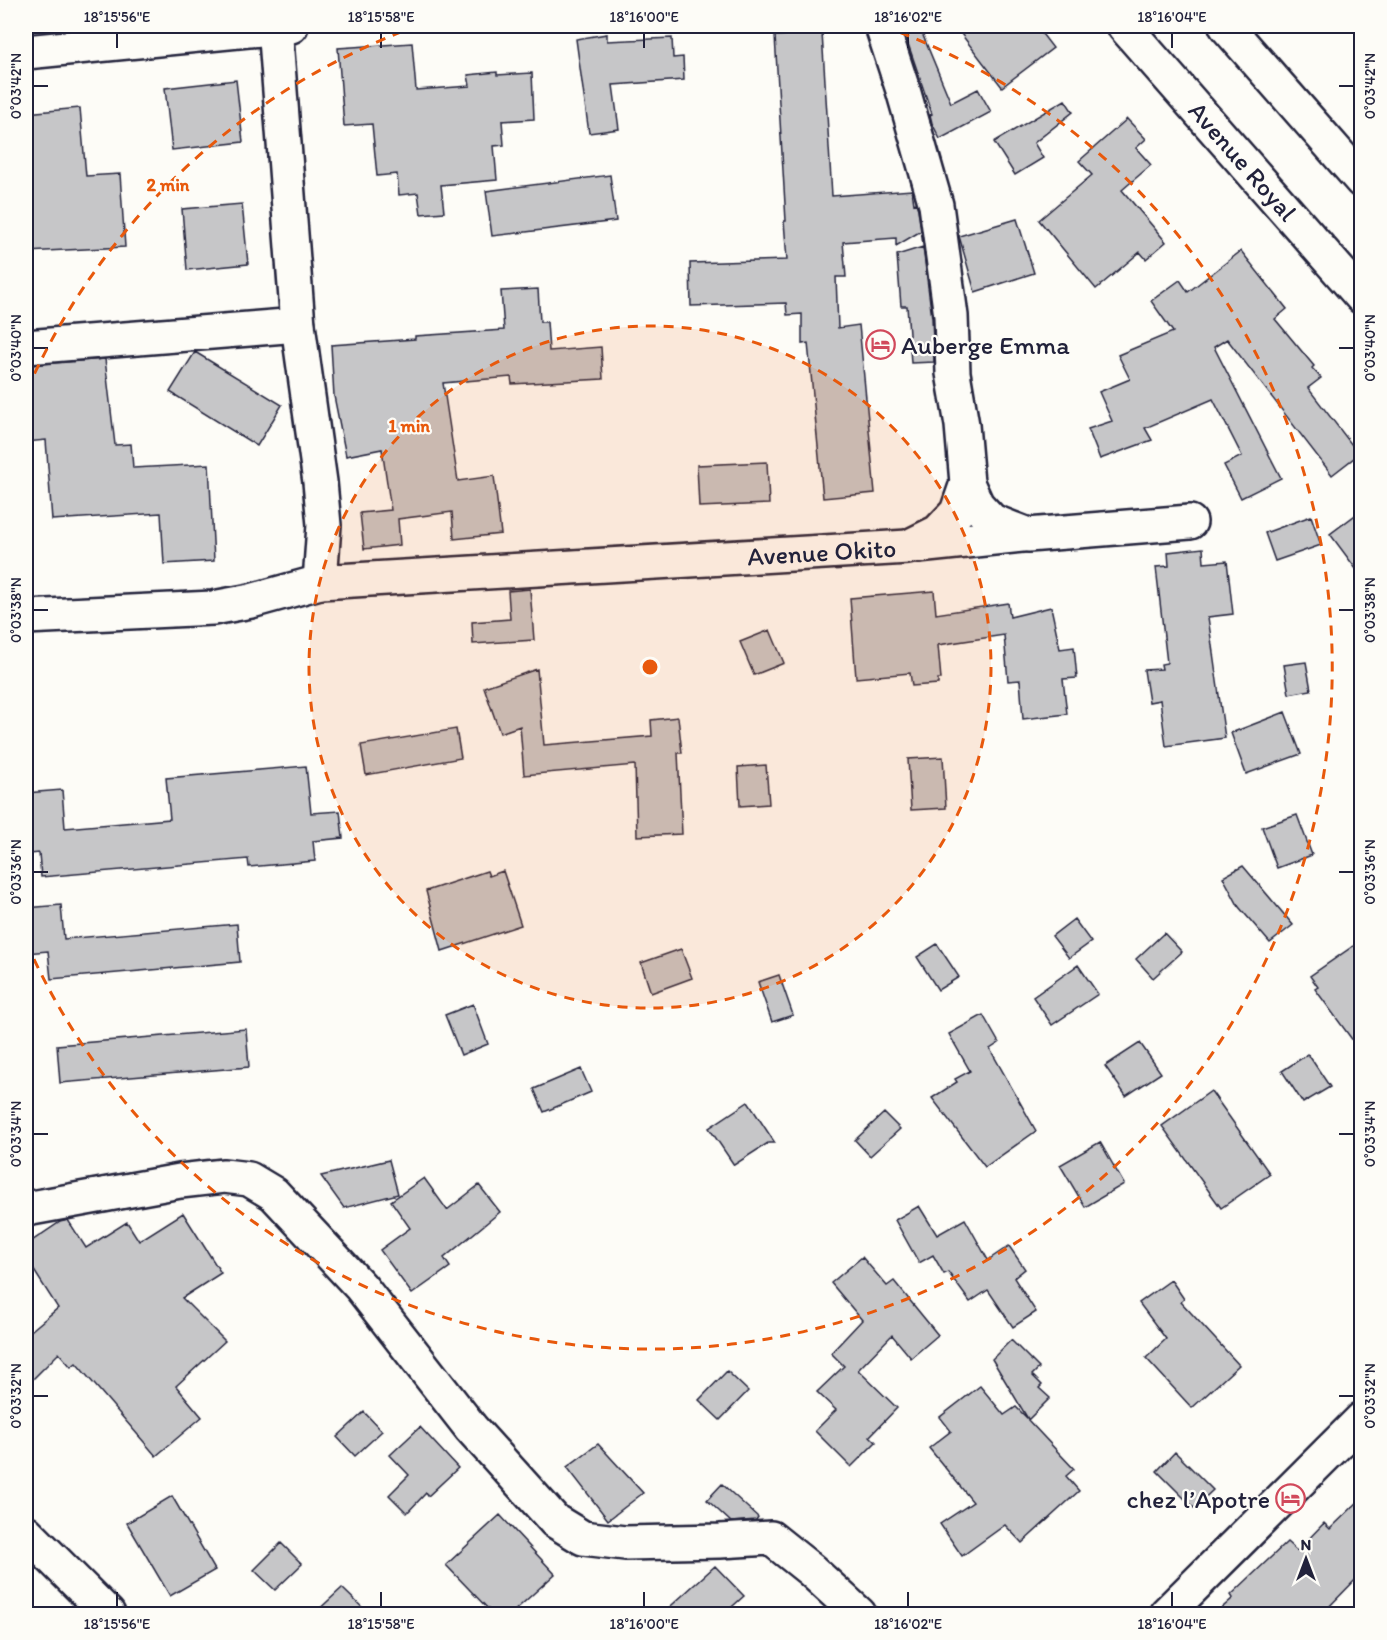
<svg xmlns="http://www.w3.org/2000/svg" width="1387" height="1640" font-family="Itim,sans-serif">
	<rect width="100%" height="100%" fill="#fdfcf7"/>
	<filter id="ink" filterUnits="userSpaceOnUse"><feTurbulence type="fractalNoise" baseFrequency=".0167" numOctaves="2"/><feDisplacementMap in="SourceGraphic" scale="12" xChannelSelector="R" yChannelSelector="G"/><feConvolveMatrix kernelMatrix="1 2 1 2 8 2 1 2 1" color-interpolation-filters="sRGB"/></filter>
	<g filter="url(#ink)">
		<path fill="#c6c6c8" stroke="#22223b" stroke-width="1.5" d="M902 26H919L951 103 978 89 991 112 940 139 932 123 930 115 932 114Z
			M955 26H1036L1053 48 1002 87Z
			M822 33 832 196 912 190 914 204 916 203 918 209 921 231 896 246V238L843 242 846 277H836L838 328 859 325 875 493 823 498 808 343 802 344V314L787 315 786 303 691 306 690 263 787 260 784 221H786L775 36Z
			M607 34V41L672 38 673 58 683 57 684 80 613 85 619 129 589 133 576 39Z
			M412 43 416 90 470 86 468 75 497 72V75L532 73 534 119 502 121 504 145 494 146 497 180 441 185 444 212 421 214 418 193 399 195 397 174 377 176 372 124 344 126 338 48Z
			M236 80 243 142 172 150 165 88Z
			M1065 100 1073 112 1034 143 1043 158 1015 175 994 142Z
			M80 108 86 176 120 174 125 247 26 252V113Z
			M1127 119 1146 139 1136 148 1151 165 1122 190 1166 242 1146 259 1140 252 1096 289 1039 220 1092 175 1079 161Z
			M610 175 616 221 492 236 486 191Z
			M242 204 248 264 187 270 182 209Z
			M1017 219 1034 273 975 292 959 236Z
			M923 247 932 318 934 362 911 363 907 306H901L897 255Z
			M1241 251 1287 309 1275 319 1314 366 1312 368 1321 378 1308 388 1359 454 1332 475 1227 339 1214 347 1281 478 1241 498 1224 465 1242 456 1213 399 1145 428 1152 440 1100 459 1088 429 1112 421 1099 392 1130 379 1118 355 1173 332 1151 301 1180 280 1188 292Z
			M538 289 540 322H547L549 351 601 347 603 379 512 384 511 377 443 383 458 481 494 476 501 534 454 539 452 512 398 519 400 545 364 549 360 513 391 510 382 449 346 456 334 396 331 345 415 339V336L504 330 501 291Z
			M195 352 282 405 257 446 170 392Z
			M105 359 115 445 131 444 133 468 209 464 214 561 164 564 161 513 52 520 46 440 26 442V365Z
			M767 462 769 504 699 507 697 465Z
			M1362 510V577L1330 534Z
			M1311 516 1321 545 1275 561 1265 533Z
			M1203 548 1204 563 1227 561 1233 614 1208 617 1225 738 1166 746 1160 700 1149 702 1144 670 1162 669 1161 664 1167 663 1156 567 1169 566 1168 552Z
			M530 589 534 640 473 644 472 622 510 619 508 591Z
			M934 591 936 614 1008 603 1010 617 1051 607 1060 649 1074 647 1077 678 1063 679 1067 714 1023 719 1020 680 1008 681 1004 635 938 645 941 679H938V684L912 686 910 673 856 678 850 598Z
			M770 630 784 663 754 675 740 642Z
			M1306 662 1311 690 1289 694 1284 665Z
			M537 669 544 745 652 736 651 720 678 717 682 753H678L682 834 637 836 635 765 524 775 520 726 500 733 484 687Z
			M1285 712 1301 754 1246 774 1231 733Z
			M456 729 461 758 366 775 361 745Z
			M943 757 946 808 911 810 908 759Z
			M766 765 769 804 740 806 738 767Z
			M306 766 311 813 340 811 343 838 313 841 315 861 249 867 248 859 41 877 39 853 30 854 26 793 62 790 65 828 170 819 166 778Z
			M1297 815 1312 855 1277 868 1262 827Z
			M1243 866 1293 925 1270 943 1239 907 1223 877Z
			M487 871 489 876 503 871 521 925 442 951 426 891Z
			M61 905 64 939 237 924 240 962 51 979 48 951 26 953V908Z
			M1074 919 1091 942 1069 958 1052 936Z
			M1164 933 1182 952 1153 978 1136 959Z
			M1362 940V1053L1315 989 1318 987 1310 976Z
			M937 944 959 977 938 990 917 957Z
			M681 949 692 978 651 993 641 963Z
			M1078 965 1098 994 1052 1025 1033 997Z
			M779 975 793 1015 772 1022 758 982Z
			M473 1004 488 1044 461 1055 445 1015Z
			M983 1015 999 1043 990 1049 1036 1131 985 1167 932 1098 957 1082 955 1079 970 1071 949 1034Z
			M246 1029 249 1067 60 1083 57 1045Z
			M1140 1043 1161 1073 1126 1096 1105 1066Z
			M1308 1054 1330 1087 1303 1103 1282 1071Z
			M581 1069 591 1092 544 1112 534 1089Z
			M1211 1091 1270 1174 1221 1208 1162 1126Z
			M748 1102 775 1143H768L734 1165 709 1128Z
			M884 1113 900 1129 870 1156 855 1140Z
			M1100 1142 1124 1184 1085 1207 1060 1165Z
			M389 1160 398 1194 344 1208 321 1176Z
			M424 1178 447 1210 479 1185 500 1212 444 1258 450 1267 412 1294 380 1250 410 1228 391 1201Z
			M919 1206 937 1235 965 1219 988 1260 1009 1246 1025 1269 1014 1278 1036 1312 1013 1327 988 1290 970 1302 948 1272 944 1274 933 1255 919 1263 895 1220Z
			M183 1213 221 1273 182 1298 225 1341 176 1386 202 1417 156 1456 76 1363 71 1367 59 1353 26 1386V1335L58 1308 26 1258V1245L60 1222 68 1220 86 1248 127 1222 139 1241Z
			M862 1257 887 1286 894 1281 938 1335 911 1358 892 1335 858 1370 897 1408 870 1436 876 1442 851 1467 815 1431 836 1410 817 1392 844 1366 831 1353 862 1320 831 1283Z
			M1171 1280 1184 1299 1181 1302 1239 1365 1192 1408 1146 1358 1166 1339 1139 1303Z
			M1011 1340 1039 1368 1032 1375 1042 1385 1039 1388 1050 1398 1028 1420 1074 1469 1066 1476 1079 1491 1022 1543 1005 1525 962 1556 940 1524 973 1502 929 1448 951 1431 940 1417 980 1386 1004 1415 1016 1407 1028 1419 992 1359Z
			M727 1371 748 1391 720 1420 699 1400Z
			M364 1412 382 1431 355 1456 337 1437Z
			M420 1427 458 1468 428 1496 426 1493 407 1513 389 1495 409 1475 390 1455Z
			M598 1444 643 1493 608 1520 567 1467Z
			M1175 1452 1213 1490 1194 1508 1157 1471Z
			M722 1484 758 1517 756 1520 731 1522 707 1500Z
			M172 1496 215 1570 170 1596 127 1523Z
			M1362 1498V1573L1322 1614H1215L1233 1598 1231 1595 1287 1542 1297 1551 1324 1523 1330 1529Z
			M500 1515 555 1574 511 1614H493L446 1565Z
			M281 1543 302 1564 275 1590 254 1570Z
			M715 1566 744 1596 724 1614H662Z
			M342 1588 369 1614H314Z"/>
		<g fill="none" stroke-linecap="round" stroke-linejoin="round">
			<defs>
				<g id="minor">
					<path d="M275 26 298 325 320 482 324 525 320 582"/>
					<path id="s1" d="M1124 26 1362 297"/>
					<path d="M1226 26 1362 181"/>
					<path d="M26 52 291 26"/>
					<path d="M26 347 298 325"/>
					<path d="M967 483 977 505 992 521 1028 535 1190 522"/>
					<path d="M918 546 1022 535"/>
					<path id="s2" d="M26 617 213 608 251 601 320 582 908 547 938 532 957 512 967 483 962 425 953 373 951 316 936 205 903 90 882 26"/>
					<path d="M26 1209 180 1181 224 1176 249 1179 274 1194 361 1287 471 1428 555 1521 583 1538 625 1543 720 1541 771 1538 811 1570 859 1614"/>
					<path d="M26 1532 108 1614"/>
					<path d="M1166 1614 1362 1419"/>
				</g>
			</defs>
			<use href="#minor" stroke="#22223b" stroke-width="38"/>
			<use href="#minor" stroke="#fdfcf7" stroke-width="33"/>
		</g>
	</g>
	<path fill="none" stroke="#22223b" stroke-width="2" d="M117 33V48M381 33V48M644 33V48M908 33V48M1172 33V48M33 86H48M1339 86H1354M33 348H48M1339 348H1354M33 610H48M1339 610H1354M33 872H48M1339 872H1354M33 1134H48M1339 1134H1354M33 1396H48M1339 1396H1354M117 1592V1607M381 1592V1607M644 1592V1607M908 1592V1607M1172 1592V1607"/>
	<circle cx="650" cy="667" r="341" fill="#e8590c" fill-opacity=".12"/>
	<g fill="none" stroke="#e8590c" stroke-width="3" stroke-dasharray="10 8">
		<circle cx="650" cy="667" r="341"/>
		<path d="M27 390A682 682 0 0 1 417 26M883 26A682 682 0 1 1 27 944"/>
	</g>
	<defs>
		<symbol id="hotel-ring" viewBox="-11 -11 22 22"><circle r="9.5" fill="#fdfcf7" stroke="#d1495b" stroke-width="1.5"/><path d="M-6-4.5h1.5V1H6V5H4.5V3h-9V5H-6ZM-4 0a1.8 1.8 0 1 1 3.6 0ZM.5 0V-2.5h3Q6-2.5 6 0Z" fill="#d1495b"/></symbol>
	</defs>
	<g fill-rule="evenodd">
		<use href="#hotel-ring" x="864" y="328" width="33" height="33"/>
		<use href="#hotel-ring" x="1274" y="1482" width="33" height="33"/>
	</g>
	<g text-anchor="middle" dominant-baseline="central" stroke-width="4.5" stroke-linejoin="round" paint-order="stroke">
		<g font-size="26" fill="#22223b" stroke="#fdfcf7">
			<text stroke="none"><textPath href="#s1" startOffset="180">Avenue Royal</textPath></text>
			<text stroke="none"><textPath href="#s2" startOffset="800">Avenue Okito</textPath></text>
		</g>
		<g font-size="26" fill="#22223b" stroke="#fdfcf7" text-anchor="start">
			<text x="901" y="345">Auberge Emma</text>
			<text x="1270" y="1499" text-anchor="end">chez l’Apotre</text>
		</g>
	</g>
	<circle cx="650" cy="667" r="9" fill="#e8590c" stroke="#fdfcf7" stroke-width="3"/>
	<g font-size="18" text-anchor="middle" font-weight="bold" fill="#e8590c" stroke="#fdfcf7" stroke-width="4.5" stroke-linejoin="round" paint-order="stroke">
		<text x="168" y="191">2 min</text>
		<text x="409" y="432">1 min</text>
	</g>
	<rect width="1387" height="1640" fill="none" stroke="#fdfcf7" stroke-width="66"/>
	<g transform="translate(1306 1559)" stroke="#fdfcf7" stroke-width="4.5" paint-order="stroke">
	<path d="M0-4.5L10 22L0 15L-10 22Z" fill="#22223b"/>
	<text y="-9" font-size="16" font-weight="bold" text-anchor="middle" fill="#22223b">N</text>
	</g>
	<rect x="33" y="33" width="1321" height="1574" fill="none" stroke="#22223b" stroke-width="2"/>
	<g font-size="15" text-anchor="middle" fill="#22223b">
		<text x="117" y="22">18°15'56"E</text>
		<text x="381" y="22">18°15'58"E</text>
		<text x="644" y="22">18°16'00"E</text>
		<text x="908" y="22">18°16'02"E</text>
		<text x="1172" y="22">18°16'04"E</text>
		<text transform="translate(16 86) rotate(-90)" y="5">0°03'42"N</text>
		<text transform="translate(1370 86) rotate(-90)" y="5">0°03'42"N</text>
		<text transform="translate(16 348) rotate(-90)" y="5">0°03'40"N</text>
		<text transform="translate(1370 348) rotate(-90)" y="5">0°03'40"N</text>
		<text transform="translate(16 610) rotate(-90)" y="5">0°03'38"N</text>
		<text transform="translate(1370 610) rotate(-90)" y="5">0°03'38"N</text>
		<text transform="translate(16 872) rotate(-90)" y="5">0°03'36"N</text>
		<text transform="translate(1370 872) rotate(-90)" y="5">0°03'36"N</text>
		<text transform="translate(16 1134) rotate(-90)" y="5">0°03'34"N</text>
		<text transform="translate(1370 1134) rotate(-90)" y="5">0°03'34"N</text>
		<text transform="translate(16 1396) rotate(-90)" y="5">0°03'32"N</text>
		<text transform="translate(1370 1396) rotate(-90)" y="5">0°03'32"N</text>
		<text x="117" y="1629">18°15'56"E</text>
		<text x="381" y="1629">18°15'58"E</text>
		<text x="644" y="1629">18°16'00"E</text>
		<text x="908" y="1629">18°16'02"E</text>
		<text x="1172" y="1629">18°16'04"E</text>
	</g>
</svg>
